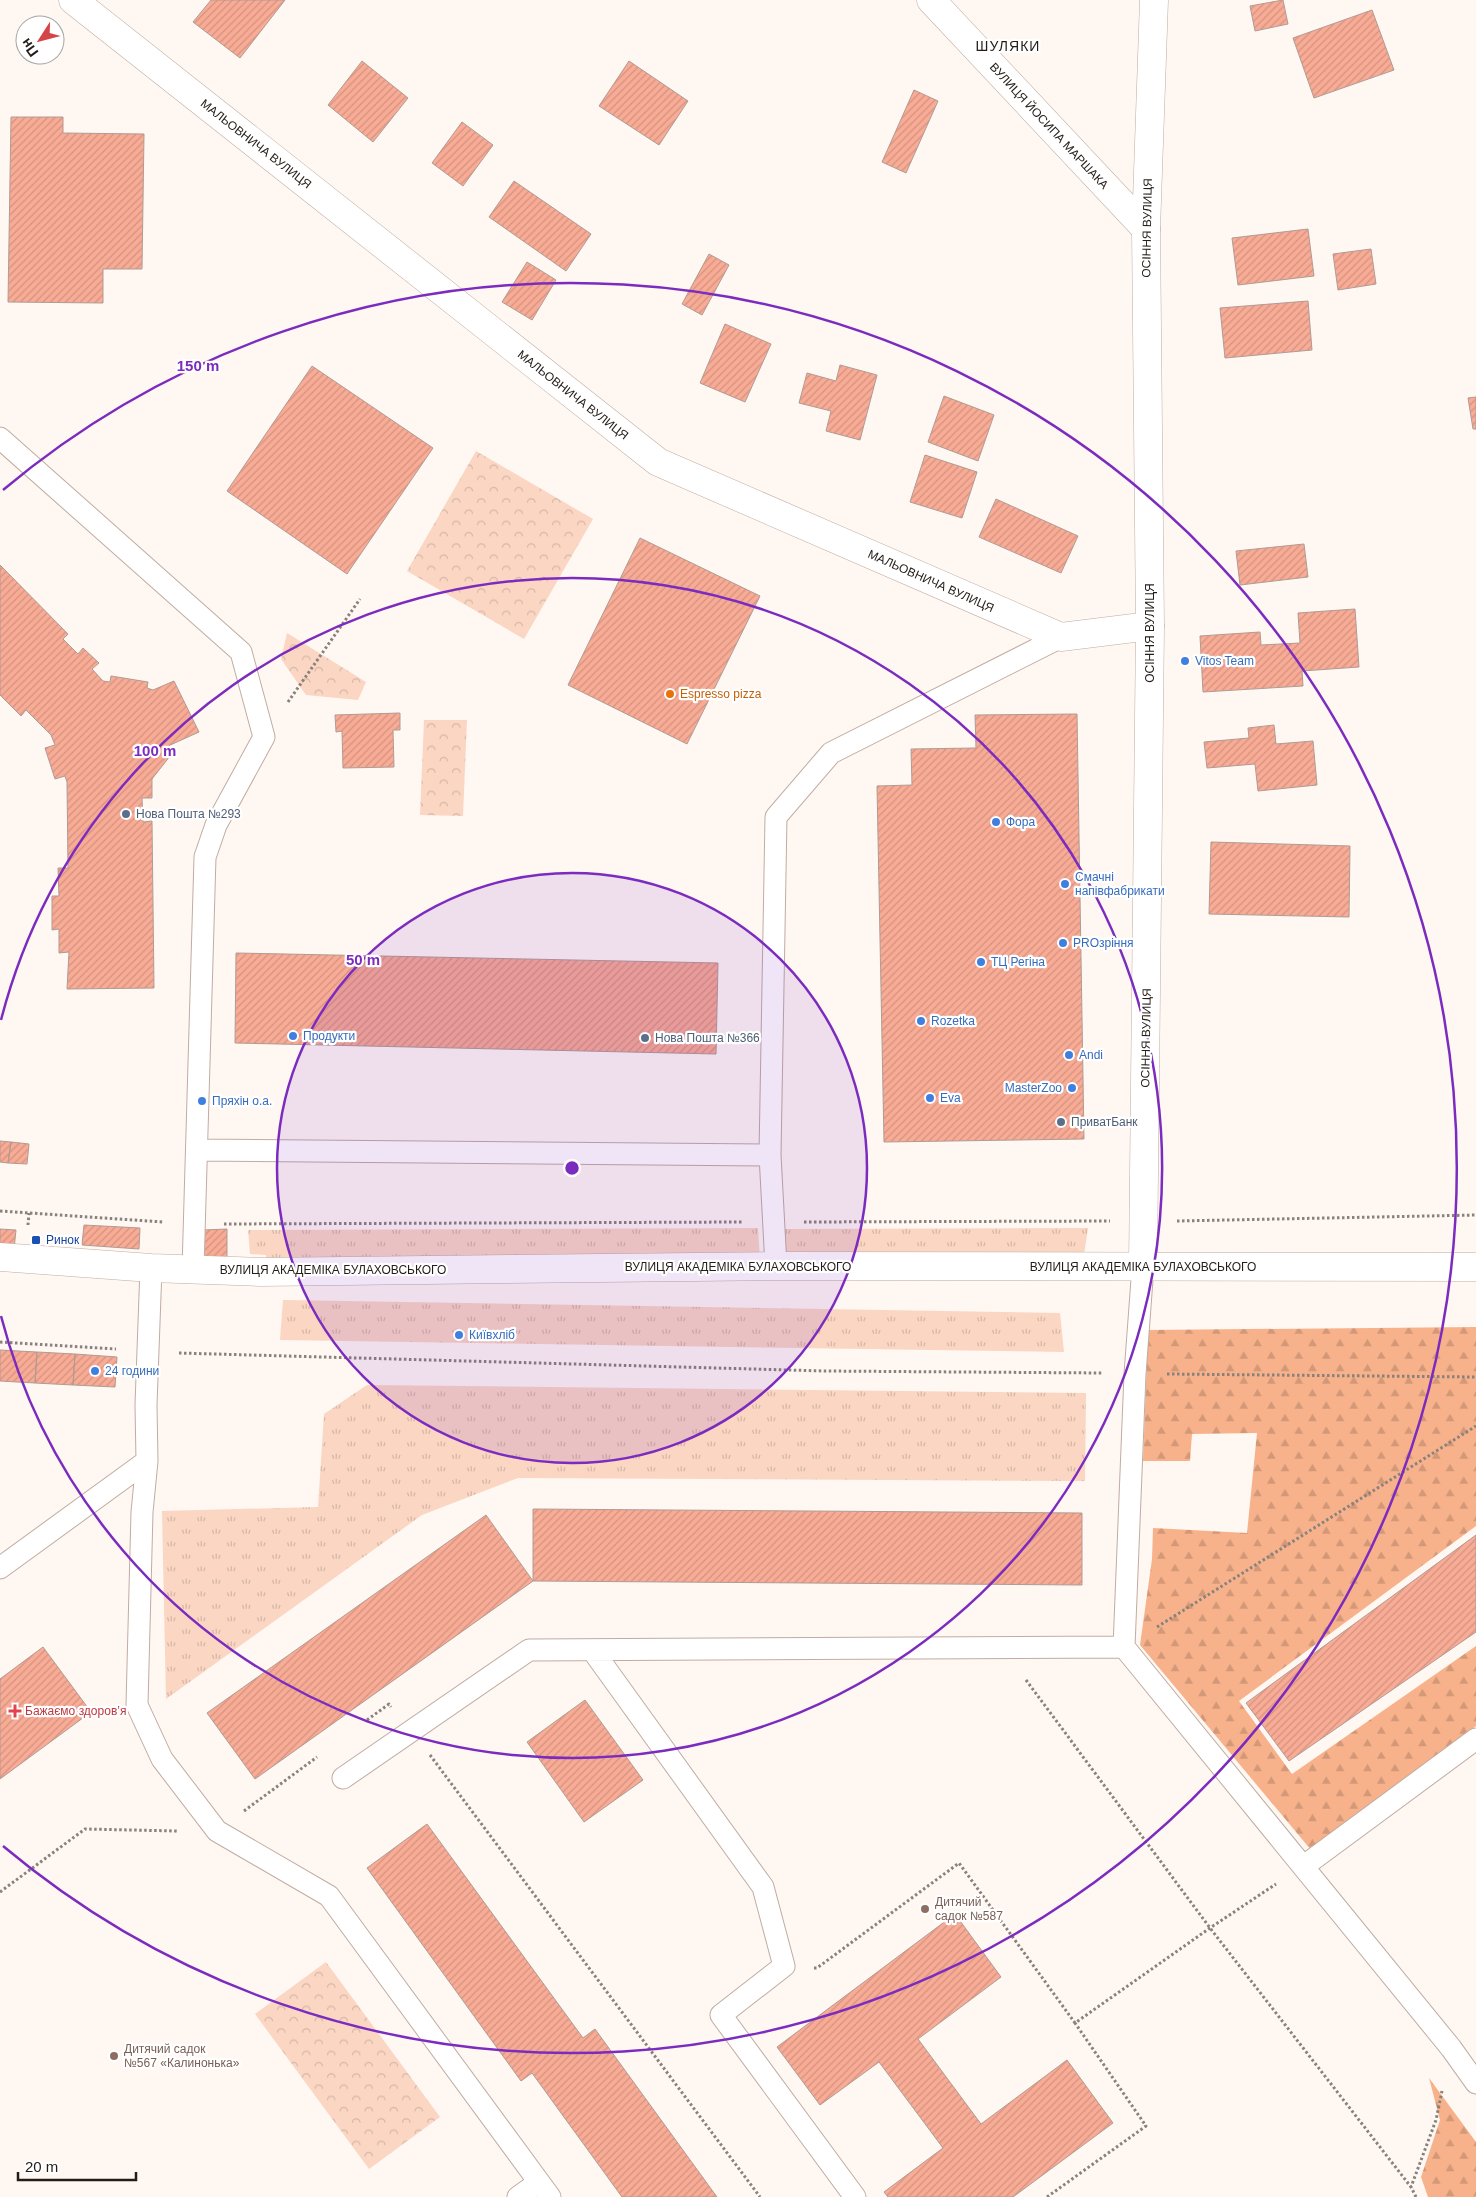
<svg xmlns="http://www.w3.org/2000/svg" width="1476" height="2197" font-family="Arial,sans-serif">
	<defs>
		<pattern id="grass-tufts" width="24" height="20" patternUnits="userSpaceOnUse" patternTransform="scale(1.25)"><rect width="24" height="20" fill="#fad6c3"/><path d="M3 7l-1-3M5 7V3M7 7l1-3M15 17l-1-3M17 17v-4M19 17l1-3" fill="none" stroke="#d6b7a7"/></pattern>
		<pattern id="forest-firs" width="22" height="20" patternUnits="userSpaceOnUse" patternTransform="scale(1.25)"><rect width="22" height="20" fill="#f7b28b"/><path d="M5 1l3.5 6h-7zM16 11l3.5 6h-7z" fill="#d39877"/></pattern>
		<pattern id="park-crowns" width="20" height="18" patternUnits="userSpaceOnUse" patternTransform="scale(1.25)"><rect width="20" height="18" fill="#fad6c3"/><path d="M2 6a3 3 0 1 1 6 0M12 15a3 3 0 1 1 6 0" fill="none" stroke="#d6b7a7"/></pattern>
		<pattern id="building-hatch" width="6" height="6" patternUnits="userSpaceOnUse" patternTransform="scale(1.25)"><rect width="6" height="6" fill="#f8ab95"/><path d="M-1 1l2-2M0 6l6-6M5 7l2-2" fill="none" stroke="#d49380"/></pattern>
	</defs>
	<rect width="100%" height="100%" fill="#fff7f2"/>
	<path fill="url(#grass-tufts)" d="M758 1228 760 1262 266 1263V1255L250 1254 248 1230Z
		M1088 1228 1083 1262H786L784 1229Z
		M283 1300 1060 1313 1064 1352 280 1340Z
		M367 1385 1086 1393 1085 1481 518 1478 422 1515 166 1699 162 1511 318 1507 324 1414Z"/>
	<path fill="url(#forest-firs)" d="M1476 1327V1526L1239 1701 1292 1774 1476 1646V1726L1311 1850 1140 1645 1152 1559 1153 1528 1247 1533 1257 1433 1192 1434 1190 1461H1143L1148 1330Z
		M1429 2078 1476 2142V2197H1428L1421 2177 1440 2120Z"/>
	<path fill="url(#park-crowns)" d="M476 451 593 519 524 639 407 571Z
		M287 633 366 682 358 700 306 695 281 659Z
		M424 720H467L463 816 420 815Z
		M326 1962 440 2117 369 2169 255 2014Z"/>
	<path fill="url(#building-hatch)" stroke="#b09b94" d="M211 0H285L240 58 193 22Z
		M1283 0 1288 24 1255 31 1250 6Z
		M1372 10 1394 70 1314 98 1293 38Z
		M362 61 408 98 373 142 328 105Z
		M629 61 688 101 659 145 599 106Z
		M914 90 938 101 906 173 882 162Z
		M11 117H63V133L144 134 142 269H103V303L8 302Z
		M462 122 493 145 463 186 432 163Z
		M514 181 591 234 566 271 489 217Z
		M1308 229 1314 276 1238 285 1232 238Z
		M1371 249 1376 284 1338 290 1333 254Z
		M709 254 729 265 702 315 682 304Z
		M527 262 556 280 532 320 502 302Z
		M1308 301 1312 350 1225 358 1220 308Z
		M725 324 771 344 745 402 700 383Z
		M840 365 877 375 860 440 826 431 831 411 799 403 807 373 836 381Z
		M312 366 433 448 347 574 227 491Z
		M944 396 994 415 978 461 928 442Z
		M1476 397V429H1473L1468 398Z
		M925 455 977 472 962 518 910 502Z
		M996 499 1078 536 1061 573 979 537Z
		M640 538 760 596 687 744 568 685Z
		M1304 544 1308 577 1240 585 1236 551Z
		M0 565 68 634 63 639 78 654 83 648 99 663 92 669 103 681 110 682 111 676 148 682 147 688 153 690 174 681 199 732 168 746 174 751 152 779V798H142L143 822 152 821 154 988 67 989 69 952 59 953V929L52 930V896H59L58 868H68L67 782 65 776 55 779 45 748 55 745 51 735 26 710 21 716 0 695Z
		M1355 609 1359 667 1302 671 1303 686 1203 692 1200 636 1260 632 1261 645 1300 643 1298 613Z
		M400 713V730H393L394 767 343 768 342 731 336 732 335 715Z
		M1077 714 1084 1139 884 1142 877 786 912 785 911 749 976 748 975 715Z
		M1274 725 1276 744 1313 741 1317 785 1258 791 1255 764 1207 768 1204 742 1249 738 1248 728Z
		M1211 842 1350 846 1349 917 1209 914Z
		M236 953 718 963 716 1054 235 1043Z
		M0 1141 11 1142 8 1163 0 1162Z
		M11 1142 29 1144 27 1164 8 1163Z
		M84 1225 140 1228 139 1249 82 1245Z
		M0 1229 16 1230 14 1249 0 1248Z
		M227 1229V1258H202L203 1230Z
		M0 1350 37 1352 35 1383 0 1381Z
		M37 1352 75 1354 73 1385 35 1383Z
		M75 1354 117 1357 115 1387 73 1385Z
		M533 1509 1082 1513V1585L533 1581Z
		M486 1515 533 1581 255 1779 207 1713Z
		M1476 1535V1632L1289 1761 1246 1703Z
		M43 1647 91 1712 0 1779V1679Z
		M585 1700 643 1780 584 1822 527 1742Z
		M427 1824 583 2038 595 2029 717 2197H622L532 2073 521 2081 367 1868Z
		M955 1914 1001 1977 918 2039 981 2124 1067 2060 1113 2123 1013 2197H888L884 2192 943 2148 879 2062 820 2105 777 2047Z"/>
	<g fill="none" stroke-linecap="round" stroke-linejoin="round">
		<defs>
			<path id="lane" d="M0 438 241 652 264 737 216 825 205 857 193 1269
				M197 1150 770 1155 776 817 831 753 1061 637
				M770 1155 776 1266
				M151 1268 146 1405 147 1461 142 1512 137 1705 162 1759 217 1831 329 1896 550 2197
				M0 1568 147 1461
				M1124 1647 1451 2048 1476 2083
				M593 1651 763 1887 784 1966 721 2015 855 2197
				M343 1778 529 1650 1124 1647 1135 1374 1143 1266
				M1304 1866 1476 1739
				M518 2197 539 2182"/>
			<path id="street" d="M73 0 658 462 1061 637 1150 626
				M931 0 1146 229"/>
			<path id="secondary" d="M0 1257 151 1268 260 1272 776 1266 1476 1267
				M1143 1266 1150 626 1146 229 1154 0"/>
		</defs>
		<use href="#lane" stroke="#c0aca2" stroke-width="23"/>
		<use href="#street" stroke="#c0aca2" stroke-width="29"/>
		<use href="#secondary" stroke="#c0aca2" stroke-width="29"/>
		<path stroke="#88817c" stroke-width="3" stroke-dasharray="2.5 2.5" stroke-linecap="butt" d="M288 702 360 599
			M0 1211 163 1222
			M1177 1221 1476 1215
			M804 1222 1110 1221
			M224 1224 743 1222
			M28 1225 29 1213
			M0 1342 116 1349
			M179 1353 824 1371 1103 1373
			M1167 1374 1476 1377
			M1157 1627 1476 1426
			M1026 1680 1210 1928 1411 2187
			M367 1720 389 1704 391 1707
			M430 1755 760 2197
			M244 1811 317 1757
			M0 1892 85 1829 177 1831
			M814 1968H817L959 1863 1075 2023 1210 1928 1276 1884
			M1047 2197 1146 2126 1075 2023
			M1416 2197 1411 2187 1436 2120 1442 2091"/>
		<use href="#lane" stroke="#fff" stroke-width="21"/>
		<use href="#street" stroke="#fff" stroke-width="28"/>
		<use href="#secondary" stroke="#fff" stroke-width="28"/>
	</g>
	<circle cx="572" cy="1168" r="295" fill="#7b2cbf" fill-opacity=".12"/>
	<g fill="none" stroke="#7b2cbf" stroke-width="2.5">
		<circle cx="572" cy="1168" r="295"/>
		<path d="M1 1020A590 590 0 1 1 1 1316"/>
		<path d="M3 490A885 885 0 1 1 3 1846"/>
	</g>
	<g fill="#3f7fe0" stroke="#fff" stroke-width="2">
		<circle cx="1185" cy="661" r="5"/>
		<circle cx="996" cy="822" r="5"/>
		<circle cx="1065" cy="884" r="5"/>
		<circle cx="1063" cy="943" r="5"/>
		<circle cx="981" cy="962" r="5"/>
		<circle cx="921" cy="1021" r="5"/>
		<circle cx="293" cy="1036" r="5"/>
		<circle cx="1069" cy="1055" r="5"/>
		<circle cx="1072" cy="1088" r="5"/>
		<circle cx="930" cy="1098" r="5"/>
		<circle cx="202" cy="1101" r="5"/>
		<circle cx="459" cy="1335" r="5"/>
		<circle cx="95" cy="1371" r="5"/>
	</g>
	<circle fill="#e8710a" stroke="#fff" stroke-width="2" cx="670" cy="694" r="5"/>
	<g fill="#5c6f8a" stroke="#fff" stroke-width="2">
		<circle cx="126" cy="814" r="5"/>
		<circle cx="645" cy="1038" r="5"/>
		<circle cx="1061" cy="1122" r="5"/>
	</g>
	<rect fill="#1a4fb4" stroke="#fff" stroke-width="2" x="31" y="1235" width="10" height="10" rx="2.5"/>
	<path fill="#e0444e" stroke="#fff" stroke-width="2" d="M12.5 1703.5h5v5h5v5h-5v5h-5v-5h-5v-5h5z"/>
	<g fill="#8d6e63" stroke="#fff" stroke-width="2">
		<circle cx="925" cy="1909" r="5"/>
		<circle cx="114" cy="2056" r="5"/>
	</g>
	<g text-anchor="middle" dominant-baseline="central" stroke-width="4.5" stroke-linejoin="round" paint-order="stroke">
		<g font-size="12" fill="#231c18" stroke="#fff">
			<text transform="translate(1049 126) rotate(47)">ВУЛИЦЯ ЙОСИПА МАРШАКА</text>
			<text transform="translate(256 144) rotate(38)">МАЛЬОВНИЧА ВУЛИЦЯ</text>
			<text transform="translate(1147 228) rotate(-89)">ОСІННЯ ВУЛИЦЯ</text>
			<text transform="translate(573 395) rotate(38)">МАЛЬОВНИЧА ВУЛИЦЯ</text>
			<text transform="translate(931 581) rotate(24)">МАЛЬОВНИЧА ВУЛИЦЯ</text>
			<text transform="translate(1150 633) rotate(-90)">ОСІННЯ ВУЛИЦЯ</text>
			<text transform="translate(1146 1038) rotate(-89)">ОСІННЯ ВУЛИЦЯ</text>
			<text x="738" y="1267">ВУЛИЦЯ АКАДЕМІКА БУЛАХОВСЬКОГО</text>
			<text x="1143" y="1267">ВУЛИЦЯ АКАДЕМІКА БУЛАХОВСЬКОГО</text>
			<text x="333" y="1270">ВУЛИЦЯ АКАДЕМІКА БУЛАХОВСЬКОГО</text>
		</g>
		<g font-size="12" fill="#366cbe" stroke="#fff" text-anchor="start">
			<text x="1195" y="661">Vitos Team</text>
			<text x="1006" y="822">Фора</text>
			<text x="1075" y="877">Смачні<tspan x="1075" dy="14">напівфабрикати</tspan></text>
			<text x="1073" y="943">PROзріння</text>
			<text x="991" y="962">ТЦ Регіна</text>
			<text x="931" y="1021">Rozetka</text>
			<text x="303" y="1036">Продукти</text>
			<text x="1079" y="1055">Andi</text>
			<text x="1062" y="1088" text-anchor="end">MasterZoo</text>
			<text x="940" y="1098">Eva</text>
			<text x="212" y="1101">Пряхін о.а.</text>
			<text x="469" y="1335">Київхліб</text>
			<text x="105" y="1371">24 години</text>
		</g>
		<g font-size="12" fill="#c56008" stroke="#fff" text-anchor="start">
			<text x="680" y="694">Espresso pizza</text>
		</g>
		<g font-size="12" fill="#4e5e75" stroke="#fff" text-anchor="start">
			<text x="136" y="814">Нова Пошта №293</text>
			<text x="655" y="1038">Нова Пошта №366</text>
			<text x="1071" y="1122">ПриватБанк</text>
		</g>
		<g font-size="12" fill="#164399" stroke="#fff" text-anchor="start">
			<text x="46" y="1240">Ринок</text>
		</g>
		<g font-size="12" fill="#be3a42" stroke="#fff" text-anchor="start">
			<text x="25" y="1711">Бажаємо здоровʼя</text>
		</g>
		<g font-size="12" fill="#785e54" stroke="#fff" text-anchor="start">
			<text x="935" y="1902">Дитячий<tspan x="935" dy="14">садок №587</tspan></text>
			<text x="124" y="2049">Дитячий садок<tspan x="124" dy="14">№567 «Калинонька»</tspan></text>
		</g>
		<g font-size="14" letter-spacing="1" fill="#231c18" stroke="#fff">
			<text x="1008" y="46">ШУЛЯКИ</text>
		</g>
	</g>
	<circle cx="572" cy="1168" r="8" fill="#7b2cbf" stroke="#fff" stroke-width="2.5"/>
	<g font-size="15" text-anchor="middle" font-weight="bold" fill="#7b2cbf" stroke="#fff" stroke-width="4.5" stroke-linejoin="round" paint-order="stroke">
		<text x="198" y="371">150 m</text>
		<text x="155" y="756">100 m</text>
		<text x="363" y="965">50 m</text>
	</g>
	<g transform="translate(40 40) rotate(234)"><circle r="24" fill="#ffffff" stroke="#a7a4a3"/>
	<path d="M0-4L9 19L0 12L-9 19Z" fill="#d54547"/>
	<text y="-8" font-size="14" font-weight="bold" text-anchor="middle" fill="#231c18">Пн</text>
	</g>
	<path d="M18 2172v8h118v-8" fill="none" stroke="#231c18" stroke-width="2.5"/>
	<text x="25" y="2172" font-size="15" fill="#231c18" stroke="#ffffff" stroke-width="4" paint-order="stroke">20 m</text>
</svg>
